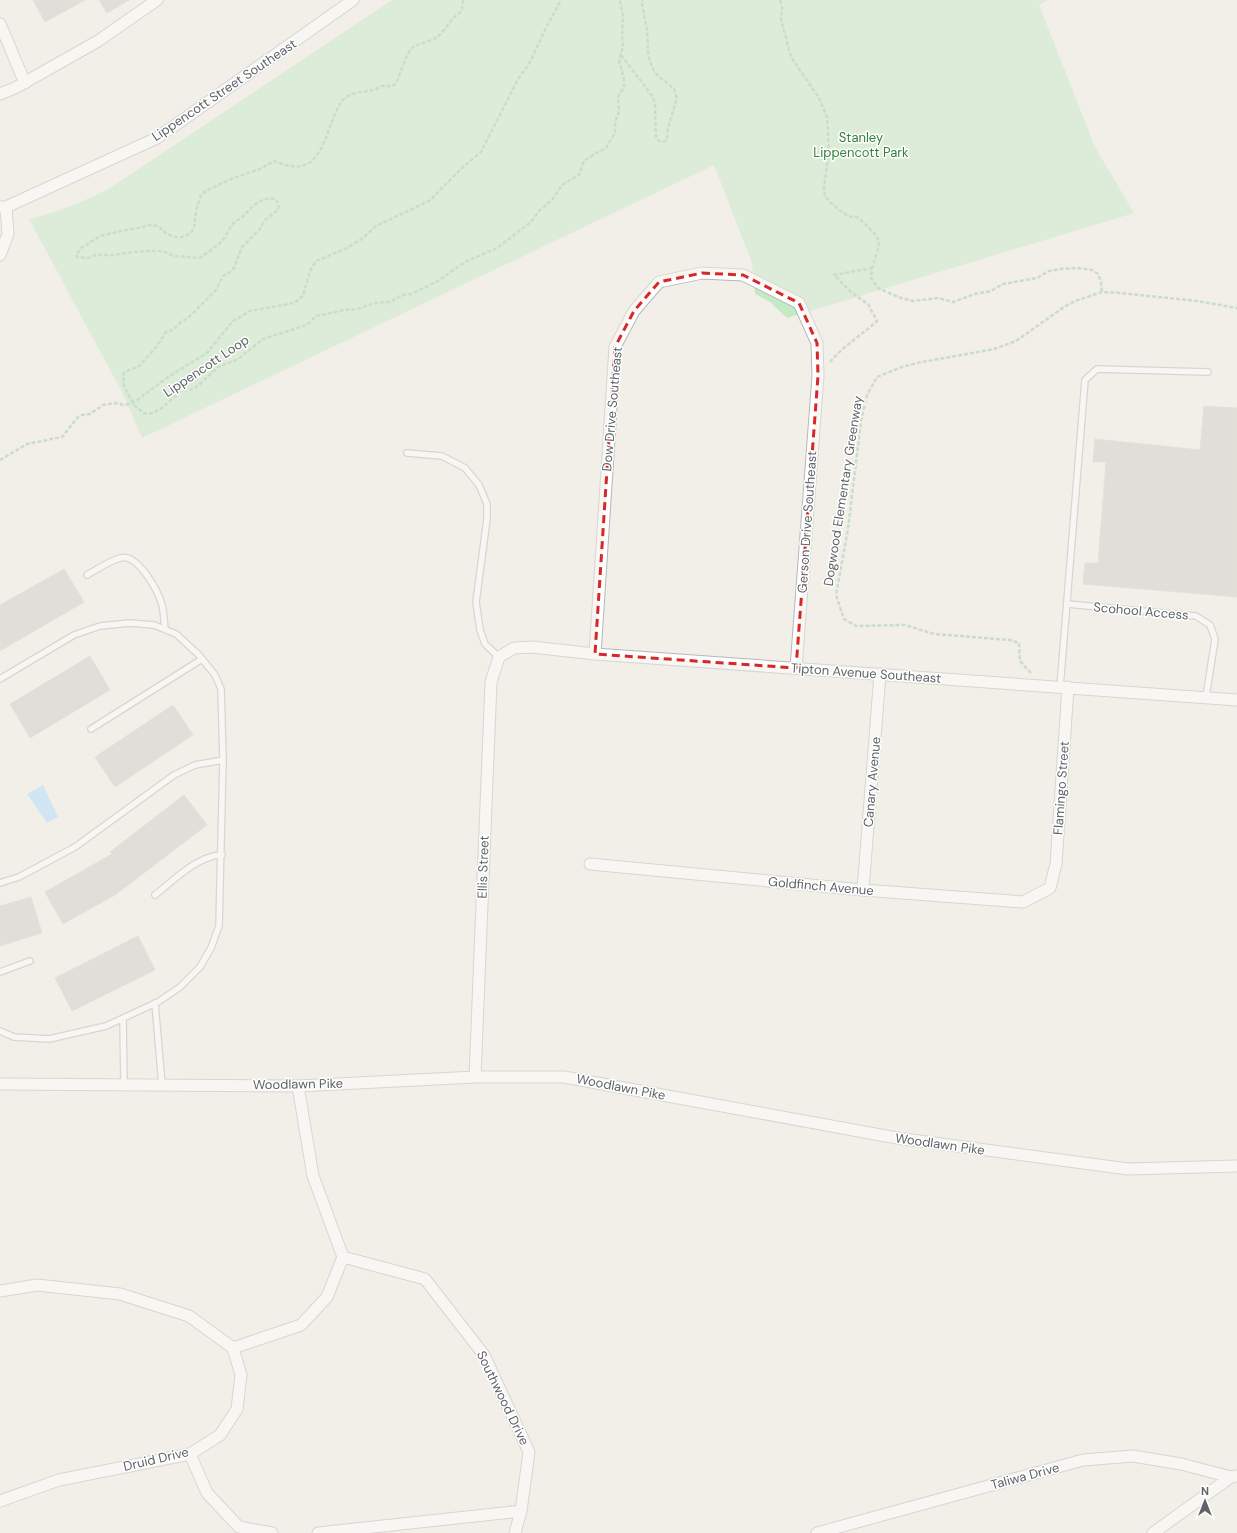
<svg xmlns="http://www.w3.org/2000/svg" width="1237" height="1533" font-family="'DM Sans',sans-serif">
	<rect width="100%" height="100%" fill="#f1efe8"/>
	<path fill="#c5e8c5" d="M392 0H1048L1039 5 1095 147 1134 213 787 318 770 302 755 294 752 263 714 165 142 438 123 394 29 219C59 212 86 201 113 186Z"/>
	<path fill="#aadaff" d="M43 785 58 817 47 823 27 794Z"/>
	<path fill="#cccac5" stroke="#d6d1c6" d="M33 0H85L45 22Z
		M99 0H129L107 13Z
		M1204 406 1237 408V597L1083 584 1085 563H1098L1106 462H1093L1095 439 1200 450Z
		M64 569 84 602 0 651V605Z
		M90 656 110 690 30 738 10 704Z
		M173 705 193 735 115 787 95 757Z
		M184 795 207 825 115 895 63 924 45 892 112 854 110 852Z
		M31 897 42 933 0 946V906Z
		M138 936 155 970 72 1011 55 978Z"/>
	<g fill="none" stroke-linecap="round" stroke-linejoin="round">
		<defs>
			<path id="service" d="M407 453 442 456 465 468 479 485 487 504V519L476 602 480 630 485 644 499 657
				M87 575C96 570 109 561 120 558 138 553 158 591 162 605 164 613 164 621 165 629
				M1067 604 1196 616 1210 625 1215 639 1206 697
				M0 679 74 635 100 626 130 623 154 625 176 634 198 654 215 675 221 689 223 760 219 926 211 948 200 967 180 987 158 1002 106 1026 49 1039 14 1037 0 1031
				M1060 687 1085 380 1097 369 1208 372
				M91 729 202 659
				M0 883 19 877 75 847 174 775 195 765 223 760
				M155 895C173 881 198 855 222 855
				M0 972 30 961
				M155 1003 162 1085
				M123 1019 124 1085"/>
			<path id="minor" d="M0 24 25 83
				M0 94 15 88 98 41 157 0
				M0 207H6L157 138 353 0
				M0 255 8 234 6 207
				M595 654 615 347 634 311 659 282 702 273 743 275 799 303 817 343 818 376 796 668
				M590 864 863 890 1023 902 1050 888 1056 864 1068 687
				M863 890 880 674
				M475 1077 491 682 499 657 514 648 532 647 595 654 1237 700
				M0 1084 298 1086 475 1077H564L897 1138 1128 1169 1237 1166
				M298 1086 313 1176 343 1257 425 1279 484 1355 529 1452 521 1511 515 1533
				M0 1291 37 1285 120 1294 189 1316 233 1348 301 1325 327 1297 343 1257
				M190 1454 207 1493 239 1527 272 1533
				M0 1501 59 1480 190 1454 220 1435 237 1409 241 1375 233 1348
				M318 1533 521 1511
				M817 1533 1083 1460 1133 1456 1181 1464 1231 1477 1237 1476
				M1153 1533 1231 1477"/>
		</defs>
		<use href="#service" stroke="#b5b8bc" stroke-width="8"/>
		<use href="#minor" stroke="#b5b8bc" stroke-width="13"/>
		<path stroke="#9cc7a9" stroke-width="2.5" stroke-dasharray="4 2" stroke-linecap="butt" d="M463 0 462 11C458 14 454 17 451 21 446 27 443 33 437 37 430 42 414 44 410 50 405 57 398 83 394 85 390 88 386 85 382 86 380 86 377 89 374 90 365 92 350 92 343 100 329 118 327 151 309 163 298 170 284 165 274 161L260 169 231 179 206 191 201 195 198 204 196 212 194 228 190 234 182 237H175L167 234 158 226 150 225 138 228 126 230 100 236 81 248 76 255 77 257 89 258 95 255H115L132 252 149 251H162L174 256 200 258C207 253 214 248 220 243 226 237 228 231 232 225 234 221 239 220 242 217 252 208 259 196 276 199L279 206 278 210 265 220 259 230 242 247 234 268 230 272 223 276 216 290 189 317 181 322 173 330 166 332 157 346 139 366 125 372 123 375 124 386 134 405 144 413 148 414 153 413 162 408 181 391 193 389 200 384 218 367 238 359 263 339 307 325 316 316 344 310 358 309 374 303 390 302 402 295 411 294 438 281 465 262 497 248 531 222 539 211 552 200 562 185 579 175 584 161 596 153 606 148 615 133V123L619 111 618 97 624 87V79L619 60 623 47 622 36 623 16 620 0
			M780 0 782 8 781 19 791 57 819 98 827 117 829 151 824 187 825 196 830 202 839 210 848 216 859 218 877 236 879 246 872 268 871 278 878 288 898 297 913 301 938 298 953 302 975 294 991 291 1003 284 1037 278 1049 271 1060 269 1078 268 1092 270 1098 274 1101 282 1102 292
			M621 55 653 97 655 105 656 137 659 141 663 142 667 140 668 128 677 98 674 89 655 73 650 62 648 52 647 30 642 4 643 0
			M830 362C843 346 862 335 877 321L868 304 851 292 834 275 872 268
			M0 460 27 444 62 437 78 417 82 415 90 414 103 405 115 403 124 405 133 403 171 375 207 353 233 321 250 311 294 303 303 296 310 271 316 261 347 248 363 238 376 226 429 201 463 167 481 152 518 79 529 64 544 32 561 0
			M1031 673 1020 661 1019 643 1010 640 934 634 905 625 856 626 844 619 836 595 848 529 861 421 867 395 877 377 902 367 917 363 994 349 1016 341 1064 307 1075 301 1102 292 1120 293 1197 301 1237 308"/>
		<use href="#service" stroke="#fff" stroke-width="5.5"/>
		<use href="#minor" stroke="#fff" stroke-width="11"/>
	</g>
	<path d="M0 0H1237V1533H0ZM702 273 743 275 799 303 817 343 818 376 796 668 595 654 615 347 634 311 659 282Z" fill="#f1efe8" fill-opacity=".55" fill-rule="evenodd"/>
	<path fill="none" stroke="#d62828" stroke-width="3" stroke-dasharray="8 5" stroke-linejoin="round" d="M702 273 743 275 799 303 817 343 818 376 796 668 595 654 615 347 634 311 659 282Z"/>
	<g text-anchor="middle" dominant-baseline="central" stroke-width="3" stroke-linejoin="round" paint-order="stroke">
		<g font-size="13" fill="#5f6368" stroke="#fff">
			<text transform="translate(224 90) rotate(-34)">Lippencott Street Southeast</text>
			<text transform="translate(206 366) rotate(-34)">Lippencott Loop</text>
			<text transform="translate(612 409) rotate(-85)">Dow Drive Southeast</text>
			<text transform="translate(843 491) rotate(-81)">Dogwood Elementary Greenway</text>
			<text transform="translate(807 522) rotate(-86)">Gerson Drive Southeast</text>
			<text transform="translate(1141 611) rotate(5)">Scohool Access</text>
			<text transform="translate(866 673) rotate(4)">Tipton Avenue Southeast</text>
			<text transform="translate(872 782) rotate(-85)">Canary Avenue</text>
			<text transform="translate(1061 788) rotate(-86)">Flamingo Street</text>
			<text transform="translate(483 867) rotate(-88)">Ellis Street</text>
			<text transform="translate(821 886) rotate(5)">Goldfinch Avenue</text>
			<text transform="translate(298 1084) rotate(-1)">Woodlawn Pike</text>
			<text transform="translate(621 1087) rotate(11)">Woodlawn Pike</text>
			<text transform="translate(940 1144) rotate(8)">Woodlawn Pike</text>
			<text transform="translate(503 1398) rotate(64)">Southwood Drive</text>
			<text transform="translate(156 1459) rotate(-13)">Druid Drive</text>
			<text transform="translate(1025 1476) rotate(-15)">Taliwa Drive</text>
		</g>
		<g font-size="13" fill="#348238" stroke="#fff">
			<text x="861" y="137">Stanley<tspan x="861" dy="15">Lippencott Park</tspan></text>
		</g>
	</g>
	<g transform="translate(1205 1501)" stroke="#ffffff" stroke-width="3" paint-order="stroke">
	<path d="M0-3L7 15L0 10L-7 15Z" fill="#5f6368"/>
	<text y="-6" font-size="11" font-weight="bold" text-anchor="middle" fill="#5f6368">N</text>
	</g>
</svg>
